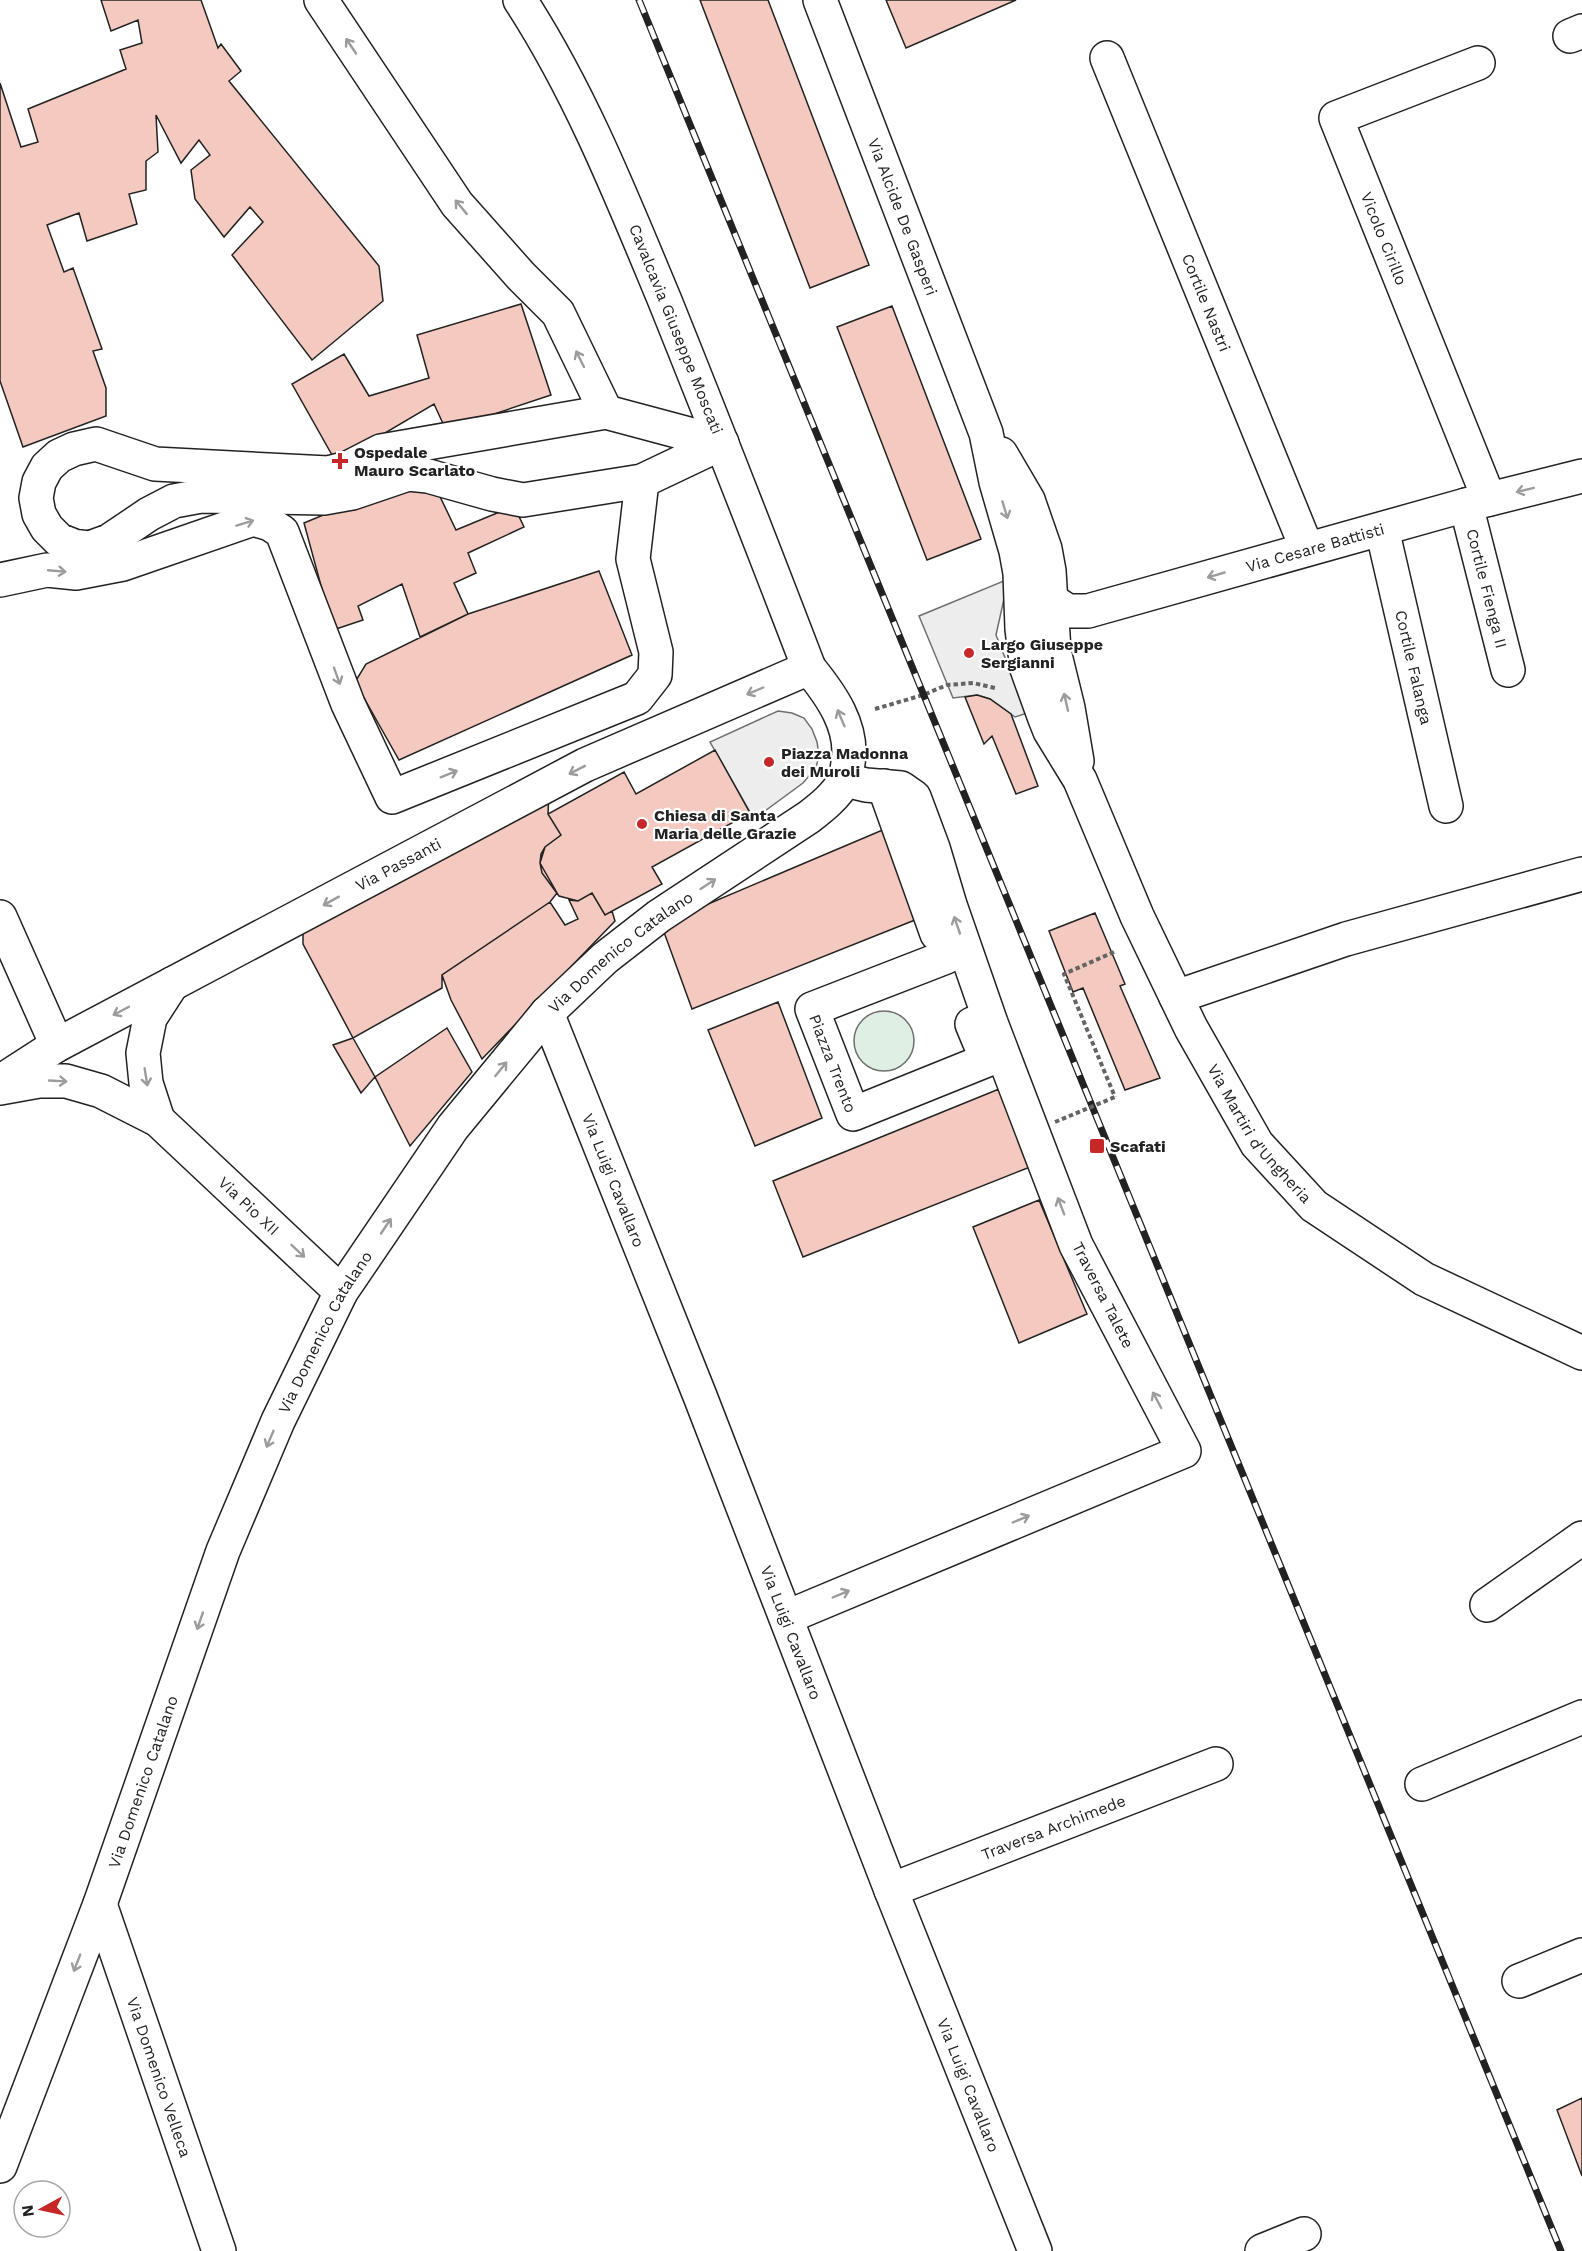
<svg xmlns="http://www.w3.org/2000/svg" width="1582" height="2251" font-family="'Work Sans',sans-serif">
	<rect width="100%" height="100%" fill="#fff"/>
	<path fill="#e0efe3" stroke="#6f6f6f" stroke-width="1.5" d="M854 1041a30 30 0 1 1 60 0a30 30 0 1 1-60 0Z"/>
	<path fill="#ededed" stroke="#6f6f6f" stroke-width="1.5" d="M1006 580V590L996 635 1027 713 1015 717 990 699 977 695 953 698 919 616Z
		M778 711 792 713 804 718 812 729 817 742 819 755 816 768 803 783 754 819 710 742Z"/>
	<path fill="#f3c9c0" stroke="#222" stroke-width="1.5" d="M101 0H201L218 48 221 44 241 71 229 81 379 266 383 301 312 360 232 255 263 222 250 207 224 237 195 199 191 170 210 155 199 140 181 163 156 115 158 152 146 161V190L129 194 137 224 87 241 79 213 47 225 64 272 73 268 102 349 93 351 106 388V416L23 447 0 381V83L21 147 38 142 28 109 126 69 120 50 142 43 138 20 111 31Z
		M700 0H768L869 265 810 288Z
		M886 0H1016L906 48Z
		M521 304 551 395 446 430 434 404 336 462 292 384 344 354 369 396 429 378 417 335Z
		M892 306 981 539 927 560 837 327Z
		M410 479 433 482 456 530 514 506 524 527 468 553 476 573 454 583 468 614 420 637 402 584 358 606 363 620 333 630 304 523Z
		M599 571 632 655 399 760 355 682 366 664 468 614Z
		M977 695 990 699 1011 714 1038 786 1016 794 992 736 984 744 965 697Z
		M715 750 750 813 652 867 662 884 605 915 592 893 578 901 559 896 542 873 540 863 541 854 545 847 561 835 548 814 624 772 636 794Z
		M549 793 548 814 561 835 545 847 540 863 557 893 550 902 442 975V988L353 1038 303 944V926Z
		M892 826 925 916 692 1009 661 924Z
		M592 893 605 915 612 911 615 921 482 1059 451 1000 442 975 550 902 565 925 578 919 569 900 578 901Z
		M1095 913 1125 984 1120 986 1160 1078 1125 1090 1083 988 1073 992 1049 931Z
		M778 1002 822 1118 755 1146 708 1030Z
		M447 1028 472 1072 410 1146 375 1077Z
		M353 1038 375 1077 361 1093 333 1045Z
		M999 1089 1030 1167 803 1257 773 1181Z
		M1039 1200 1087 1314 1019 1343 973 1227Z
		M1582 2098V2176L1557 2110Z"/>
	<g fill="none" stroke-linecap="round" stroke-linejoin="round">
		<defs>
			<g id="minor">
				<path d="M321 0 457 204 521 276 558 313 606 412"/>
				<path d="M1570 36 1582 31"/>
				<path id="s1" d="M1107 58 1307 549"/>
				<path id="s2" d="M1478 63 1336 118 1489 499"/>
				<path d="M606 412 722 443 642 481 523 500 492 494 428 476 408 474 352 493 324 498 201 496 174 501 149 514 109 541 90 548 74 546 59 540 47 528 39 514 36 498 39 482 47 467 59 456 74 449 96 444 155 464 328 473 348 468 381 451Z"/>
				<path id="s3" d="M1466 505 1508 670"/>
				<path id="s4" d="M1382 529 1446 806"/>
				<path d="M0 580 47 570 76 573 123 564 253 519 270 524 282 532 348 704 392 797 637 698 655 675 656 652 633 559 642 481"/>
				<path d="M884 786 937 934"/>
				<path d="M0 917 57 1045"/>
				<path id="s5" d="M946 957 812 1009 853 1114 987 1060 972 1024"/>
				<path d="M1176 997 1346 939 1582 874"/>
				<path id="s6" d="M547 1013 700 1396 891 1890 1035 2251"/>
				<path id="s7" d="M0 1082 57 1045 585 765 809 668"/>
				<path id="s8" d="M0 1088 39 1081H66L101 1091 158 1120 341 1292"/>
				<path d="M158 1120 146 1083 143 1053 150 1018 172 984"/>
				<path d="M1487 1605 1582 1538"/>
				<path d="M787 1617 1184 1451 1076 1245 991 1023 950 905 933 848 914 797 901 788 866 785 845 780"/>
				<path d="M1422 1784 1582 1717"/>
				<path id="s9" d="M891 1890 1216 1764"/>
				<path id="s10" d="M100 1904 219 2251"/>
				<path d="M1519 1981 1582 1955"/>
				<path id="s11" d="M0 2166 100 1904 223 1551 278 1421 341 1292 453 1127 547 1013 605 958 659 916 809 817C822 807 836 796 844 781 847 776 847 769 848 763 854 727 831 695 809 668 762 545 714 423 665 301 622 198 581 94 520 0"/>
				<path d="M1262 2251 1304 2234"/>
			</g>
			<g id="major">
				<path id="s12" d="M820 0 986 433 996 482 1016 551 1020 573 1022 629 1027 669 1044 716 1050 731 1080 780 1137 916 1191 1028 1257 1144 1314 1206 1424 1279 1582 1353"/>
				<path d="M1001 454 1028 500 1045 549 1049 571 1054 651 1068 708 1077 761"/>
				<path id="s13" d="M1051 600 1068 611H1088L1466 505 1582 476"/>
			</g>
		</defs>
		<use href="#minor" stroke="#222" stroke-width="36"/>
		<use href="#major" stroke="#222" stroke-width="36"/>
		<path stroke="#646464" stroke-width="4" stroke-dasharray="4.5 3" stroke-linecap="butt" d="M875 709 923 695 947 685 973 683 995 688
			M1114 952 1064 974 1115 1097"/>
		<use href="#minor" stroke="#fff" stroke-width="33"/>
		<use href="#major" stroke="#fff" stroke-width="33"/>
		<defs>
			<path id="rail" d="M639 0 1561 2251"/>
		</defs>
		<use href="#rail" stroke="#222" stroke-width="7"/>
		<use href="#rail" stroke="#fff" stroke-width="4.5" stroke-dasharray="14" stroke-linecap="butt"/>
		<path stroke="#646464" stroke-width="4" stroke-dasharray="4.5 3" stroke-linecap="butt" d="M1055 1122 1115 1097"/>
	</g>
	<defs><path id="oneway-shaft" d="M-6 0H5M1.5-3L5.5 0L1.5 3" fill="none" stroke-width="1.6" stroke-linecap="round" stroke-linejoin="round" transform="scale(1.5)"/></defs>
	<g stroke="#9c9c9c">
		<use href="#oneway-shaft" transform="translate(351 46) rotate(-124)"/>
		<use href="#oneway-shaft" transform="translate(461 207) rotate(-130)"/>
		<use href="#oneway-shaft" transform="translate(580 359) rotate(-116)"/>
		<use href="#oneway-shaft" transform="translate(1525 490) rotate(166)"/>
		<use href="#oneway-shaft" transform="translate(1005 510) rotate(73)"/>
		<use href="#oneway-shaft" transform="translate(245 523) rotate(-17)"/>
		<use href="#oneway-shaft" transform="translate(57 571) rotate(5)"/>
		<use href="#oneway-shaft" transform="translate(1216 575) rotate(164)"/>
		<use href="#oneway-shaft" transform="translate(337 676) rotate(70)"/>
		<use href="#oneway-shaft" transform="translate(755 691) rotate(157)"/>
		<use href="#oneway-shaft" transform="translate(1066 702) rotate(-103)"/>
		<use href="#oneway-shaft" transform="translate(841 718) rotate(-113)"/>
		<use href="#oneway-shaft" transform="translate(577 770) rotate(153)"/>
		<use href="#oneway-shaft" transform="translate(449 774) rotate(-22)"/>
		<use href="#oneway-shaft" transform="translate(708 884) rotate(-33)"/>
		<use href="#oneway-shaft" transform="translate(331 901) rotate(151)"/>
		<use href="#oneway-shaft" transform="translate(957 925) rotate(-109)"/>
		<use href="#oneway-shaft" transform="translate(121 1011) rotate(152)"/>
		<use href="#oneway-shaft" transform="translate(501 1069) rotate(-51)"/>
		<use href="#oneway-shaft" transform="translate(146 1077) rotate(81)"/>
		<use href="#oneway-shaft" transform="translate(58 1081) rotate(3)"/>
		<use href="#oneway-shaft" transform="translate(1061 1206) rotate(-111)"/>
		<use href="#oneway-shaft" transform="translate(386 1226) rotate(-56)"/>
		<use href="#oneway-shaft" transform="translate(298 1251) rotate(43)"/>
		<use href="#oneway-shaft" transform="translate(1157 1400) rotate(-118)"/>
		<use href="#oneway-shaft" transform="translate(270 1439) rotate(113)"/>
		<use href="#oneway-shaft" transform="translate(1021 1519) rotate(-23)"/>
		<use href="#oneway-shaft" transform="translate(841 1594) rotate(-23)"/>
		<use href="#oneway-shaft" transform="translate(200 1621) rotate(109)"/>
		<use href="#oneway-shaft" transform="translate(77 1963) rotate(111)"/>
	</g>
	<g fill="#c62828" stroke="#fff" stroke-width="2">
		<path d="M337 452h6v6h6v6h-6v6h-6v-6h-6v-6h6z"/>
		<circle cx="969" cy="653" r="6"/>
		<circle cx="769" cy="762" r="6"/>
		<circle cx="642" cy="824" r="6"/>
		<rect x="1089" y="1138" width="16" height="16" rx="3"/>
	</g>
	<g text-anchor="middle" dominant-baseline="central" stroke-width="4.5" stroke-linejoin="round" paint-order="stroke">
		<g font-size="16" fill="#222" stroke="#fff">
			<text stroke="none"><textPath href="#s12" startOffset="232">Via Alcide De Gasperi</textPath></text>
			<text stroke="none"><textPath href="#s2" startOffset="282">Vicolo Cirillo</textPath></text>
			<text stroke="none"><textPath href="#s1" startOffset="264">Cortile Nastri</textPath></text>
			<text transform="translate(676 329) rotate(68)">Cavalcavia Giuseppe Moscati</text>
			<text stroke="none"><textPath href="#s13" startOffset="276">Via Cesare Battisti</textPath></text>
			<text stroke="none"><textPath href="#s3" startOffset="86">Cortile Fienga II</textPath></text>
			<text stroke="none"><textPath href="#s4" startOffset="142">Cortile Falanga</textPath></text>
			<text stroke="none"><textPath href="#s7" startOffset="454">Via Passanti</textPath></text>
			<text stroke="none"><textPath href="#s11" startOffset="1382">Via Domenico Catalano</textPath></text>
			<text stroke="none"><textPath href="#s5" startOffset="202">Piazza Trento</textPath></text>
			<text stroke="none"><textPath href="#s12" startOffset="1226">Via Martiri d'Ungheria</textPath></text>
			<text stroke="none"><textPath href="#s6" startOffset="180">Via Luigi Cavallaro</textPath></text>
			<text stroke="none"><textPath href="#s8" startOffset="292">Via Pio XII</textPath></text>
			<text transform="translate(1103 1295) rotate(63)">Traversa Talete</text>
			<text stroke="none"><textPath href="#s11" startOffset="896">Via Domenico Catalano</textPath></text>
			<text stroke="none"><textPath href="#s6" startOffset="666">Via Luigi Cavallaro</textPath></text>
			<text stroke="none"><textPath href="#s11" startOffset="410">Via Domenico Catalano</textPath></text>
			<text stroke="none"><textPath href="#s9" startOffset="174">Traversa Archimede</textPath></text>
			<text stroke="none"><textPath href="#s10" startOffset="183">Via Domenico Velleca</textPath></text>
			<text stroke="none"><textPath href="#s6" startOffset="1152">Via Luigi Cavallaro</textPath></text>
		</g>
		<g font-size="16" font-weight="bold" fill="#222" stroke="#fff" text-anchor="start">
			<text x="354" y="452">Ospedale<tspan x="354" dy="18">Mauro Scarlato</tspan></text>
			<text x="981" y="644">Largo Giuseppe<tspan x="981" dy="18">Sergianni</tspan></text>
			<text x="781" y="753">Piazza Madonna<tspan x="781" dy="18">dei Muroli</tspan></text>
			<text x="654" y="815">Chiesa di Santa<tspan x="654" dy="18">Maria delle Grazie</tspan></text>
			<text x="1110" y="1146">Scafati</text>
		</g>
	</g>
	<g transform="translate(42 2209) rotate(262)"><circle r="28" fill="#ffffff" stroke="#a7a7a7" stroke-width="1.5"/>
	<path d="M0-4.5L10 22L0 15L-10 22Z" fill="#c62828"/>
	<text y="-9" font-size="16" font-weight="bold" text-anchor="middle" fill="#222222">N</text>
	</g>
</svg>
